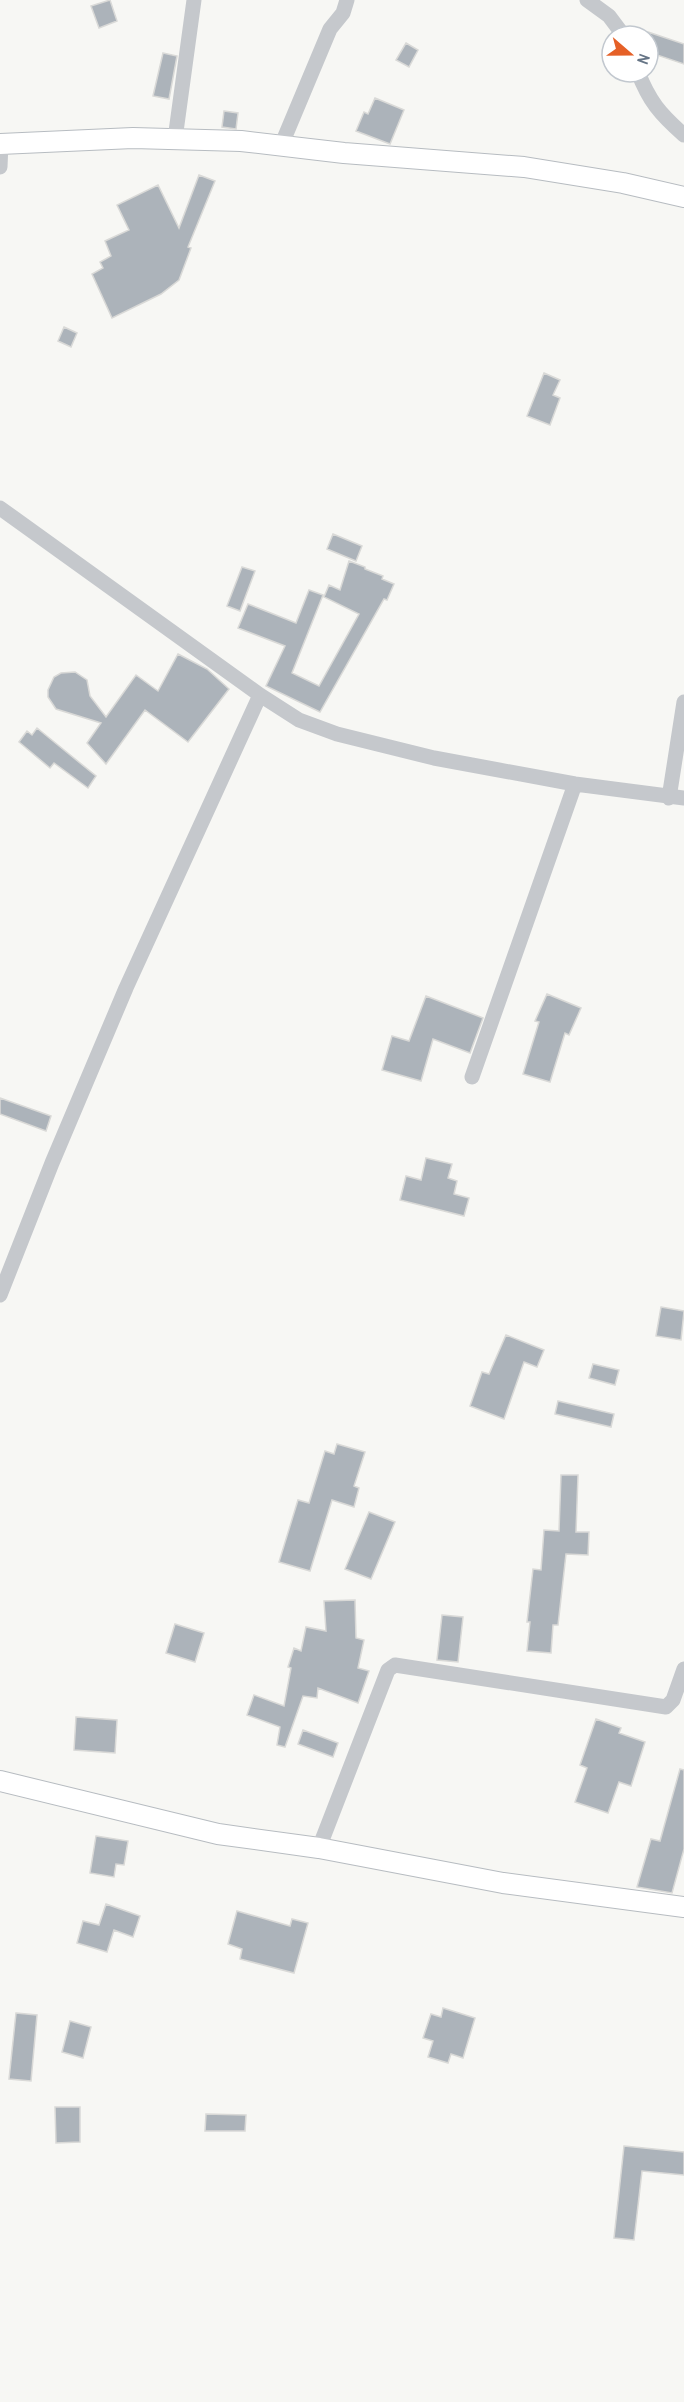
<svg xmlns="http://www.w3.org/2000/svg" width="684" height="2402" font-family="'Archivo Narrow',sans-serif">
	<rect width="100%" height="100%" fill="#f7f7f4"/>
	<path fill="#acb3ba" stroke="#d9d9d7" stroke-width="1.5" d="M110 0 117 21 99 28 91 6Z
		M648 32 684 44V64L648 52Z
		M406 43 418 50 409 67 396 60Z
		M163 53 177 56 169 99 153 96Z
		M375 98 404 110 390 144 356 131 364 112 368 114Z
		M224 111 238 113 236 129 222 127Z
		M199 175 215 181 188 247 191 248 179 280 161 294 112 318 92 274 103 268 100 262 111 256 105 241 129 230 117 205 158 185 179 228Z
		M64 327 77 333 71 347 58 341Z
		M544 373 560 380 553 395 560 398 550 425 527 416Z
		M333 534 362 546 356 561 327 549Z
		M349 561 365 567V569L383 576 382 579 394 584 387 600 384 599 320 712 266 686 285 646 238 628 248 604 296 623 309 590 323 595 292 673 319 686 359 614 324 597 329 585 340 590Z
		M242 567 255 571 240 611 227 606Z
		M178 654 207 669 229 689 188 742 145 710 106 764 87 743 101 723 56 709 48 697V690L54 677 61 673 75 672 87 680 90 696 106 717 136 675 158 691Z
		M37 728 96 776 88 788 54 763 50 768 19 742 27 731 32 735Z
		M547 994 581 1008 569 1035 565 1033 550 1082 523 1074 539 1022 535 1021Z
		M426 996 483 1018 470 1053 433 1039 421 1081 382 1070 392 1036 409 1041Z
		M0 1098 51 1116 46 1131 0 1114Z
		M426 1158 452 1164 448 1178 457 1181 454 1194 469 1198 464 1216 400 1200 406 1176 421 1180Z
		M661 1307 684 1311 681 1340 656 1336Z
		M506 1335 544 1350 537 1367 524 1362 504 1419 470 1406 482 1372 489 1374Z
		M593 1364 619 1370 615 1385 589 1378Z
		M558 1401 614 1414 611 1427 555 1414Z
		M337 1444 365 1452 354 1486 359 1488 354 1507 332 1500 310 1571 279 1562 298 1500 309 1503 325 1451 334 1454Z
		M561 1475H578L576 1532H589L588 1555 566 1554 558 1625H553L551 1653 527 1651 530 1622H527L533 1569 541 1570 544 1530 559 1531Z
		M369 1512 395 1522 371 1579 345 1569Z
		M355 1600 356 1638 364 1640 358 1668 369 1671 358 1703 318 1688 317 1698 303 1696 285 1747 277 1745 280 1727 247 1715 254 1695 284 1706 291 1668 288 1667 294 1648 301 1651 306 1627 326 1631 324 1601Z
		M442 1615 463 1617 458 1662 437 1660Z
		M175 1624 204 1633 195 1662 166 1653Z
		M76 1717 117 1720 115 1753 74 1750Z
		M596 1719 621 1728 619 1733 645 1742 631 1786 619 1782 608 1813 575 1802 587 1768 580 1765Z
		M303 1730 338 1743 333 1757 298 1744Z
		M680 1769 684 1770V1849L672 1893 637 1887 651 1839 660 1841Z
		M96 1836 128 1841 124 1865 116 1864 114 1877 90 1873Z
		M106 1904 140 1916 133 1937 114 1930 107 1952 77 1943 83 1921 99 1925Z
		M237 1911 290 1926 292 1919 308 1923 294 1973 240 1959 242 1949 228 1944Z
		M443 2008 475 2018 463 2058 451 2054 448 2063 428 2057 433 2041 423 2038 431 2014 441 2017Z
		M16 2013 37 2015 31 2081 9 2079Z
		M70 2021 91 2027 83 2058 62 2052Z
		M55 2107H80V2142L56 2143Z
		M206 2114 246 2115 245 2131H205Z
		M624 2146 684 2152V2175L642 2171 634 2240 614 2238Z"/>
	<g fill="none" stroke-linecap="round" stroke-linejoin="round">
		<defs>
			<path id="secondary" d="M0 144 133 138 241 141 344 153 524 167 623 183 684 197
				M0 1781 218 1834 319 1848 503 1883 684 1907"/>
		</defs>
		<use href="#secondary" stroke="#b7bcc1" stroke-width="22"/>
		<path stroke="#c5c8cc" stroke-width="15" d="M587 0 609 16 624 36
			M638 72C649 101 660 114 684 135
			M175 139 194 0
			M281 146 330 29 343 13 347 0
			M0 167 1 143
			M0 508 260 695 299 720 337 734 434 758 575 784 684 798
			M669 798 684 702
			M472 1077 575 784
			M0 1295 52 1163 126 988 260 695
			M319 1848 388 1670 395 1665 666 1707 673 1700 684 1669"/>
		<use href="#secondary" stroke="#fff" stroke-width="20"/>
	</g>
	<g transform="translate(630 54) rotate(110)"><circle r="28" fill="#ffffff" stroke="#c2c8cf" stroke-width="1.5"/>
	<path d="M0-4.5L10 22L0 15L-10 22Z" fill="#e56027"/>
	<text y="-9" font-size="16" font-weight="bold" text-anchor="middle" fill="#667586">N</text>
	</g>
</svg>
